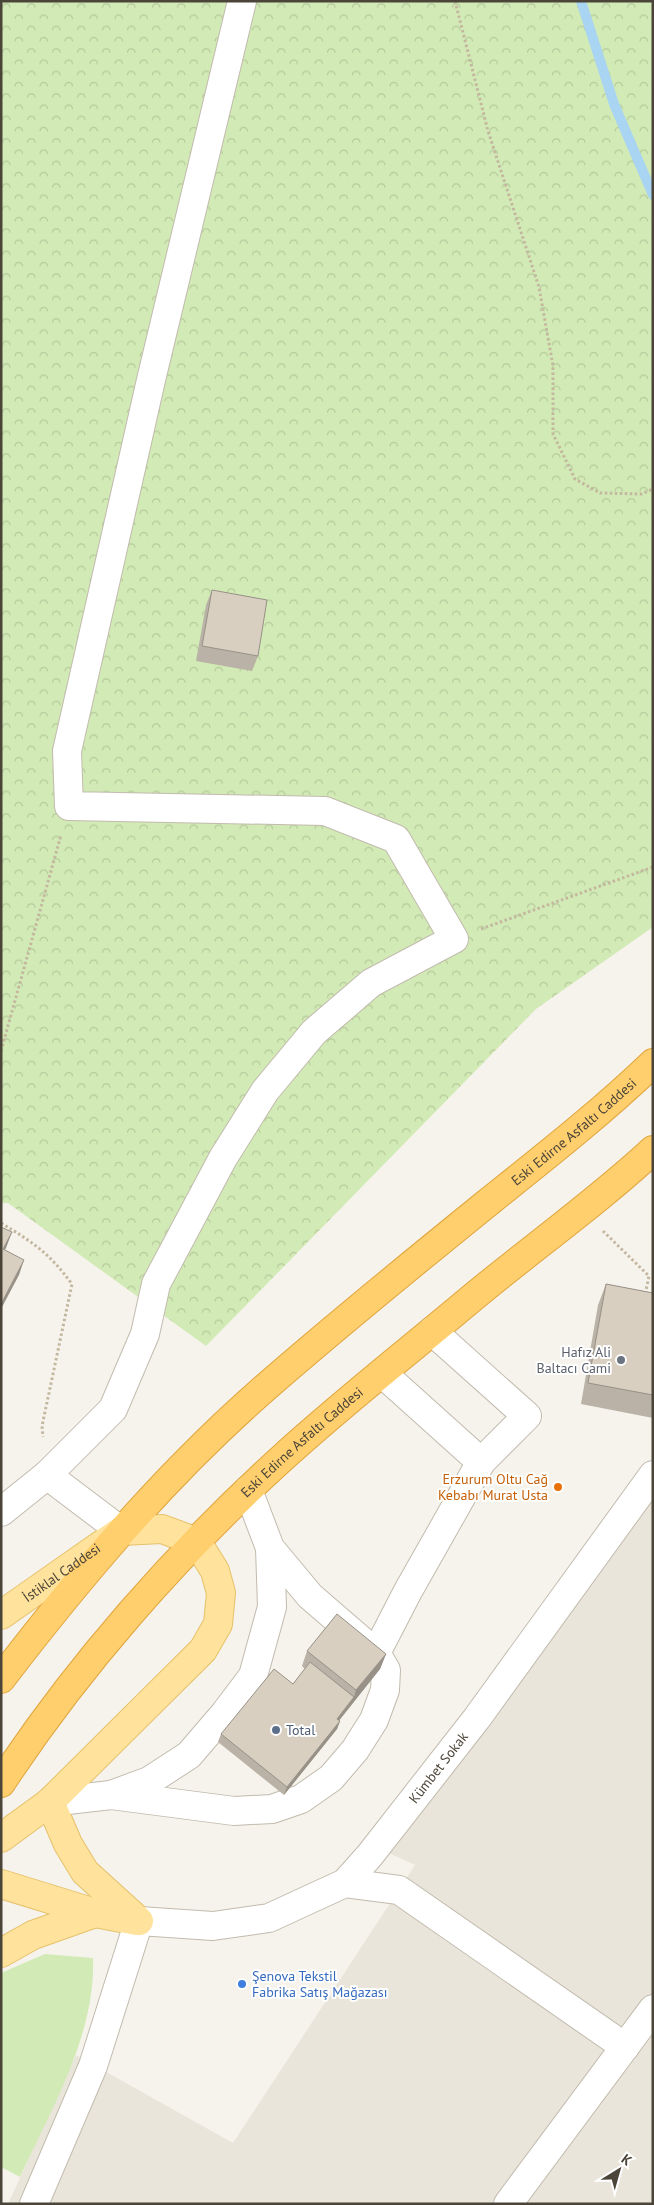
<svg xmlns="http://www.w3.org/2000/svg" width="654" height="2205" font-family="'PT Sans',sans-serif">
	<defs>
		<pattern id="forest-crowns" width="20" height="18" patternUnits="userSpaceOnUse" patternTransform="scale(1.25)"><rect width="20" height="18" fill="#d2eab5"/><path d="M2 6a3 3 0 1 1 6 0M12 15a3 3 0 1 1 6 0" fill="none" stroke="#b6ca9c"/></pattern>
	</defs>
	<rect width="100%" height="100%" fill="#f6f3ec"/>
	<path fill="#eae5da" d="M653 1489V2204H8L76 2055 233 2143 415 1865 378 1848Z"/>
	<path fill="url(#forest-crowns)" d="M1 1H653V927L536 1009 206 1346 8 1203H1Z"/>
	<path fill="#d2eab5" d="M45 1954 93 1958C96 2034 51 2110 20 2177L1 2167V1973Z"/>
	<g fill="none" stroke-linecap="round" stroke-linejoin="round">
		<path stroke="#a9d4f2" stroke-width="10" d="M581 1 614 104 653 195"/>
		<defs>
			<g id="minor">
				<path d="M382 1373 481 1462"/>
				<path d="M47 1475 121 1531"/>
				<path d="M1 1512 47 1475 113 1409 145 1334 156 1284 223 1158 265 1091 314 1032 371 983 454 939 396 839 325 811 69 806 67 751 151 380 242 1"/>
				<path d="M376 1653 408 1591 481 1462 527 1416 432 1331"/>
				<path d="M111 1795 234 1811 272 1809 301 1799 331 1778 355 1750 374 1720 385 1690 386 1670 376 1653 310 1596 270 1548"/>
				<path d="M50 1802 111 1795 149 1781 189 1755 225 1713 253 1676 272 1607 270 1548 248 1490"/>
				<path d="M345 1883 399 1890 625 2047"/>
				<path id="s1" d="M34 2204 93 2066 139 1921 213 1926 269 1918 345 1883 370 1855 477 1718 653 1475"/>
				<path d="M508 2204 653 2009"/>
			</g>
			<g id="major">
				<path id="s2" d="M1 1615 121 1531 162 1529 197 1542 215 1571 221 1593 218 1624 203 1650 50 1802 1 1838"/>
				<path d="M50 1802 68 1844 85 1872 139 1921"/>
				<path d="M1 1884 95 1913 137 1921"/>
				<path d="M1 1953 33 1935 95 1913"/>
			</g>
			<g id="highway">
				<path id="s3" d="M1 1679C79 1577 162 1479 258 1394 334 1327 412 1264 491 1200 546 1156 602 1112 653 1063"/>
				<path id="s4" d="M1 1783C78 1666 176 1555 279 1461 341 1404 408 1352 472 1298 532 1248 596 1203 653 1150"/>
			</g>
		</defs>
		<use href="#minor" stroke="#c2bbae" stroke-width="30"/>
		<use href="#major" stroke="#e6c16a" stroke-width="30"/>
		<use href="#highway" stroke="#e0a43c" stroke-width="30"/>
		<path stroke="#c4b79f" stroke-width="3" stroke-dasharray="2.5 2.5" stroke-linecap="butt" d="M455 1 488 131 539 287 553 366V434L575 479 600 493 641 494 653 489
			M481 929 653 867
			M1 1051 61 835
			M1 1223C34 1243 49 1253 72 1284L42 1426 43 1437
			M603 1231 649 1276 645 1295"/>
		<use href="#minor" stroke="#fff" stroke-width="28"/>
		<use href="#major" stroke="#ffe39c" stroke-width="28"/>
		<use href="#highway" stroke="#ffcf6e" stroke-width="28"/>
	</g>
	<path fill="#bab2a6" d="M212 590 258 656 252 671 196 661 206 605Z
		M606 1284 653 1293V1418L581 1404 598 1305Z
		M307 1651 386 1654 380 1669 339 1720 340 1721 337 1729 284 1795 218 1742 221 1734 293 1684 305 1669 302 1666Z"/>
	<path fill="#979187" d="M12 1232 6 1248 1 1257 3 1249Z
		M24 1260 19 1275 1 1309V1304Z
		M386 1654 380 1669 334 1727 337 1719 354 1697 356 1690Z
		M340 1721 337 1729 284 1795 287 1787Z"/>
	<path fill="#d8cfc1" stroke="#979187" d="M212 590 267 600 258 656 202 646Z
		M1 1227 12 1232 3 1249 24 1260 1 1304Z
		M606 1284 653 1293V1395L588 1383Z
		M337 1614 386 1654 356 1690 307 1651Z
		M310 1662 354 1697 337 1719 340 1721 287 1787 221 1734 274 1669 293 1684Z"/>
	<circle fill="#6b7280" stroke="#fff" stroke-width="2" cx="621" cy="1360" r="5"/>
	<circle fill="#e8710a" stroke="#fff" stroke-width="2" cx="558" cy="1487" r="5"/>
	<circle fill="#5c6f8a" stroke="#fff" stroke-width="2" cx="276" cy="1730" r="5"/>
	<circle fill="#3f7fe0" stroke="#fff" stroke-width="2" cx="242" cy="1984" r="5"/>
	<g text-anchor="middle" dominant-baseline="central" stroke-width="4" stroke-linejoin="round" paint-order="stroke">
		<g font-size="14" fill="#4b4439" stroke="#fff">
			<text stroke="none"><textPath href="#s3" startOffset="795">Eski Edirne Asfaltı Caddesi</textPath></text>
			<text stroke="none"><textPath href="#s4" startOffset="456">Eski Edirne Asfaltı Caddesi</textPath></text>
			<text stroke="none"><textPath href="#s2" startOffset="74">İstiklal Caddesi</textPath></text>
			<text stroke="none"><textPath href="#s1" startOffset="665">Kümbet Sokak</textPath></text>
		</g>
		<g font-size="14" fill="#5b616d" stroke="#fff" text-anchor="end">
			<text x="611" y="1352">Hafız Ali<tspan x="611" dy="16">Baltacı Cami</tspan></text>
		</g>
		<g font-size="14" fill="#c56008" stroke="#fff" text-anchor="end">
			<text x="548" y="1479">Erzurum Oltu Cağ<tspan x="548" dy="16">Kebabı Murat Usta</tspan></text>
		</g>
		<g font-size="14" fill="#4e5e75" stroke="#fff" text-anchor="start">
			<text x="286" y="1730">Total</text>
		</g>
		<g font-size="14" fill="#366cbe" stroke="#fff" text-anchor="start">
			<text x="252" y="1976">Şenova Tekstil<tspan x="252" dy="16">Fabrika Satış Mağazası</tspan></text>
		</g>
	</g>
	<rect width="654" height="2205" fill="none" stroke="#4b4439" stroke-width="5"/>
	<g transform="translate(619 2170) rotate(37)" stroke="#ffffff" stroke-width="4" paint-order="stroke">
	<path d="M0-4L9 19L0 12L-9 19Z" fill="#4b4439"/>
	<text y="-8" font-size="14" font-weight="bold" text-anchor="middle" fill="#4b4439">K</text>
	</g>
</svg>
